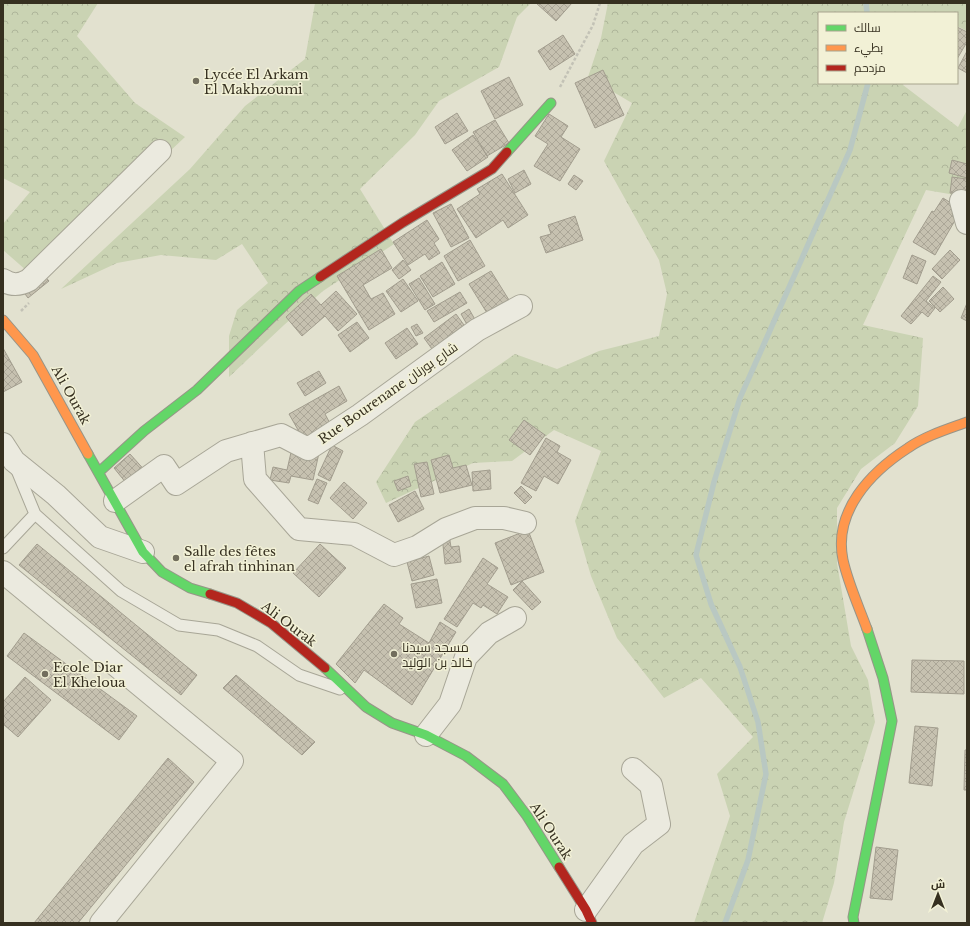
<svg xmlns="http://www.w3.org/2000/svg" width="970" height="926" font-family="'Libre Baskerville',Cairo,serif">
	<defs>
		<pattern id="forest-crowns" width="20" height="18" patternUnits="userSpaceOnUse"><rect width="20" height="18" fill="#cad3b3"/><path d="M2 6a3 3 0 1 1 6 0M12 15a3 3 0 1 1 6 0" fill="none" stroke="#aeb59a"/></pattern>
		<pattern id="building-cross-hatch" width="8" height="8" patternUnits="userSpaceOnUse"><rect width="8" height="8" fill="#c6c1b0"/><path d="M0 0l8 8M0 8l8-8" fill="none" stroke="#aba697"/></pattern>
	</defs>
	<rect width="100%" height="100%" fill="#e2e1cf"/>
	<path fill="url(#forest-crowns)" d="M3 3H98L77 36 135 103 185 137 35 278 3 250V224L30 192 3 178Z
		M315 3H531L517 17 499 67 439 101 415 135 360 189 394 244 323 291 284 325 229 377V336L237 310 268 283 242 244 216 260 161 255 117 263 61 289 190 169 245 106 305 59Z
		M608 3H967V31L957 26V13H819V83H904L903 85 958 127 967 110V197L926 190 863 325 923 338 918 406 895 443 861 469 837 508V563L851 646 868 680 875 722 844 822 834 883 822 923H694L730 816 717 774 753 737 701 678 664 698 617 638 591 576 575 521 601 451 554 430 512 461 473 463 386 503 376 482 415 422 515 354 557 369 599 351 659 336 667 294 659 260 604 161 632 103 588 77 601 38Z"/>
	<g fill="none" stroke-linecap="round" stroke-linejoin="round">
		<path stroke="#b9c8c2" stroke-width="5.5" d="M866 3 867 13
			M725 923 748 860 766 774 758 722 740 667 711 604 696 555 714 482 740 398 850 150 868 83"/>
	</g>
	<path fill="url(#building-cross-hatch)" stroke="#a29d8e" d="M536 3H572L556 21Z
		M957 27 967 32V42L957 59Z
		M563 35 575 54 550 70 538 51Z
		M967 51V73L958 68Z
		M603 70 624 115 595 128 575 83Z
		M509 77 523 105 495 119 481 91Z
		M457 113 468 131 445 144 435 127Z
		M549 114 568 126 561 137 580 149 560 181 534 166 548 144 535 136Z
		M495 120 509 143 487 156 473 132Z
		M473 135 488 157 467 171 452 150Z
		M952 160 967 164V178L949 173Z
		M524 170 531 184 515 193 508 179Z
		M502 174 528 215 508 228 503 220 476 238 457 209 480 194 477 189Z
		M574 175 583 181 576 190 568 184Z
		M952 177 967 179V195L950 193Z
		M943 198 956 206 952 214 957 217 935 255 913 242 932 211 934 212Z
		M451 204 469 238 451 247 433 213Z
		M575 216 583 240 546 253 540 237 551 234 548 225Z
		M427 220 439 239 434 243 440 253 429 260 425 254 408 265 393 242Z
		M470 240 485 266 458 281 444 256Z
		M381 249 392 268 363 285 371 299 383 293 395 314 369 330 337 276Z
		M950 250 960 260 942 279 932 269Z
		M912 255 926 261 917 284 903 278Z
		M403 260 411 270 399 279 392 270Z
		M442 262 455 284 433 297 420 276Z
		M40 271 49 281 28 298 20 287Z
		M491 271 509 300 487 313 469 284Z
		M933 276 941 282 926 301 935 308 928 317 922 312 911 324 901 316Z
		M419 278 435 304 425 310 409 284Z
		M403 279 418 301 401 312 386 291Z
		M943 287 954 299 940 312 929 301Z
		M336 291 357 314 338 331 325 316 302 336 286 317 311 294 321 305Z
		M460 292 467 303 434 322 427 311Z
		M967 303V321L961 318Z
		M469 309 477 323 469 328 461 314Z
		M456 314 464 325 432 349 424 338Z
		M357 322 369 338 350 352 338 335Z
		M417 324 423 333 416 336 411 327Z
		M407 328 418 344 396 359 385 343Z
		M3 348 22 382 3 392Z
		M319 371 326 383 305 396 297 383Z
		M339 386 347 401 325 414 333 429 306 444 289 414Z
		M524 420 545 435 530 455 509 440Z
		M546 438 560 446 557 452 571 460 558 484 544 476 536 491 521 483Z
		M332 445 343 451 330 481 318 475Z
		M292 448 319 453 313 480 291 476 289 483 270 480 273 467 287 470Z
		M130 454 148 474 131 489 114 468Z
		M449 455 453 468 466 465 472 485 440 493 431 460Z
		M427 462 434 494 421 497 414 464Z
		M490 470 491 489 473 491 472 472Z
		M408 476 411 486 398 491 394 481Z
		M317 479 327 483 318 504 308 500Z
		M344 482 367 503 353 519 330 498Z
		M521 486 532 497 525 504 514 493Z
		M415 491 424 509 398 522 389 505Z
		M528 530 544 572 511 585 495 543Z
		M449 535 451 547 459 546 461 562 445 564 442 536Z
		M37 544 197 675 181 695 19 565Z
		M320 544 346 568 319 597 293 573Z
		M429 556 434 575 412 581 407 562Z
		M483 558 498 568 487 584 508 597 497 614 483 605 481 608 473 603 457 627 444 619Z
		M437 579 442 603 416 608 411 584Z
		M522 581 541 602 532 610 513 590Z
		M384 604 403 618 399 624 429 643 440 622 456 632 412 705 364 670 355 683 336 664Z
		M24 633 137 716 119 740 7 656Z
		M912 660 964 661V694L911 692Z
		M236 675 315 742 302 755 223 688Z
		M25 677 51 700 18 737 3 724V702Z
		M915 726 938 728 932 786 909 783Z
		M965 750H967V790H964Z
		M168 758 194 782 78 923H34Z
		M876 847 898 850 892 900 870 898Z"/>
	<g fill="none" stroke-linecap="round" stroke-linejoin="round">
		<defs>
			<path id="lane" d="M16 468 35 514 121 591 179 625 218 630 257 646 299 675 340 689
				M3 548 35 514"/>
			<path id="street" d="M961 201 967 223
				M3 280C12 286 20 285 29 280L160 151
				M252 443 255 479 299 529 354 534 394 555 417 547 446 529 475 518H504L525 523
				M3 444 14 461 56 495 100 537 143 552
				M115 501 164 466 176 484 226 451 281 435 308 449 360 415 477 330 521 306
				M3 572 232 761 101 923
				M426 735 450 704 466 657 489 633 515 618
				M586 910 633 844 659 824 651 785 633 769"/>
			<path id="fast" d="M507 152 551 103
				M88 454 143 552 162 572 190 588 210 594
				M99 472 144 431 197 390 299 291 320 277
				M325 668 366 707 392 723 426 735 466 756 503 784 527 816 559 867
				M854 923 853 917 892 721 883 678 867 629"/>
			<path id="slow" d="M3 320 33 355 88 454
				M867 629C859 607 848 583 843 560 833 511 871 472 908 448 925 436 948 429 967 422"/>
			<path id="jam" d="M320 277 402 223 492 169 507 152
				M210 594 237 603 271 623 325 668
				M559 867 586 910 592 923"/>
		</defs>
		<use href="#lane" stroke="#a8a697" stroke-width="13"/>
		<use href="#street" stroke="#a8a697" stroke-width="24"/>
		<use href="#fast" stroke="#979588" stroke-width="11"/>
		<use href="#slow" stroke="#979588" stroke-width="11"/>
		<use href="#jam" stroke="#979588" stroke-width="11"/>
		<path stroke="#c3c2b6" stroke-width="2.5" stroke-dasharray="3 2" stroke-linecap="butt" d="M560 87 593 25 600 3
			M21 311 29 303"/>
		<use href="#lane" stroke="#ebeadf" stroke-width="11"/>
		<use href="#street" stroke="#ebeadf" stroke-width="22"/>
		<use href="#fast" stroke="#63d668" stroke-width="9"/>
		<use href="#slow" stroke="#ff974d" stroke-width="9"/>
		<use href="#jam" stroke="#b3261e" stroke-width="9"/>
	</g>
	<g fill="#726e5d" stroke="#f2f1d6" stroke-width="1.5">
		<circle cx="196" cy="81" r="4"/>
		<circle cx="176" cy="558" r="4"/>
		<circle cx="394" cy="654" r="4"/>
		<circle cx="45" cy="674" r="4"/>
	</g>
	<g text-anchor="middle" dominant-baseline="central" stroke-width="3" stroke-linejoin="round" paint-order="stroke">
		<g font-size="13" fill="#363020" stroke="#f2f1d6" text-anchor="start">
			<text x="204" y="74">Lycée El Arkam<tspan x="204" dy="15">El Makhzoumi</tspan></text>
			<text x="184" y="551">Salle des fêtes<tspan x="184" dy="15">el afrah tinhinan</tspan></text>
			<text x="402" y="647">مسجد سيدنا<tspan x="402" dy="15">خالد بن الوليد</tspan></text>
			<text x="53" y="667">Ecole Diar<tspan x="53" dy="15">El Kheloua</tspan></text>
		</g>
		<g font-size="13" fill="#363020" stroke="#f2f1d6">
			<text transform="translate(388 393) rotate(-35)">Rue Bourenane شارع بورنان</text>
			<text transform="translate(71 395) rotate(61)">Ali Ourak</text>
			<text transform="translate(289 624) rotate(37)">Ali Ourak</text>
			<text transform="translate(551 831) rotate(57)">Ali Ourak</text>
		</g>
	</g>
	<rect width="970" height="926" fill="none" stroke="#363020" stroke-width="8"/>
	<rect x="818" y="12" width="140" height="72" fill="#f2f1d6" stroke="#a7a48d"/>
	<rect x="826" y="25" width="20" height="6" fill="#63d668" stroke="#a7a48d"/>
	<text x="854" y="32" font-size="12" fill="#363020">سالك</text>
	<rect x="826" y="45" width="20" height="6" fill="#ff974d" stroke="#a7a48d"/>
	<text x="854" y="52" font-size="12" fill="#363020">بطيء</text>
	<rect x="826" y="65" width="20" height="6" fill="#b3261e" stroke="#a7a48d"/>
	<text x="854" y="72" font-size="12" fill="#363020">مزدحم</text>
	<g transform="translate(938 894)" stroke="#f2f1d6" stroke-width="3" paint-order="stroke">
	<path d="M0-3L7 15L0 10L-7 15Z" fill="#363020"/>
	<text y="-6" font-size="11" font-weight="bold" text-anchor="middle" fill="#363020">ش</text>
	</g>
</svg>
